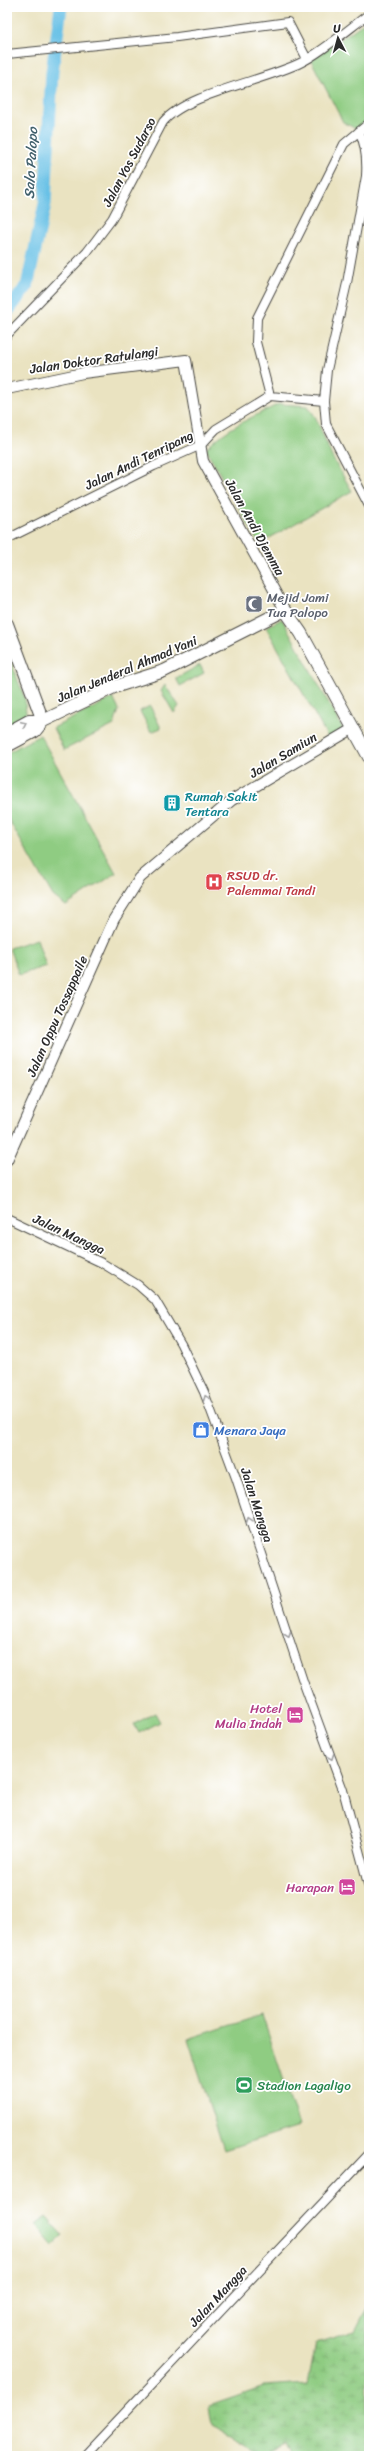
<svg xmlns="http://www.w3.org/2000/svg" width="376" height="2463" font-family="Sriracha,sans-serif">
	<defs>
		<pattern id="wetland-marsh" width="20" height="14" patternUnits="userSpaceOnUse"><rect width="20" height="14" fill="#8fcc82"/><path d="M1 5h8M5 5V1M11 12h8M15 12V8" fill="none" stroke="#7caf70"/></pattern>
	</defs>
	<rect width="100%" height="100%" fill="#fff"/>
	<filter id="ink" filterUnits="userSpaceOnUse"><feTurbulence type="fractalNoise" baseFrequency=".025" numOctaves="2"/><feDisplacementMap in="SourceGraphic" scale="8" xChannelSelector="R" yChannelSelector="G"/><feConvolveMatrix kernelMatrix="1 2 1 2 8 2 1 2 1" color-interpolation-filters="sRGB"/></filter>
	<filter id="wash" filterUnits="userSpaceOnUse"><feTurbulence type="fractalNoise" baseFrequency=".012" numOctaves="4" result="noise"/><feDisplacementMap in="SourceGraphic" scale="16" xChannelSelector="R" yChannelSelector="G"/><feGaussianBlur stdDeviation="0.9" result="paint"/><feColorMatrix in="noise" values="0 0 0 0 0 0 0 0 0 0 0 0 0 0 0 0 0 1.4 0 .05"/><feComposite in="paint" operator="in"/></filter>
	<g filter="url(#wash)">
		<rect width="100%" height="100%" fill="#eae3c1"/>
		<path fill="#8fcc82" stroke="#5d7c56" d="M365 22 367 120 361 129H356L343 122 311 60Z
			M279 404 308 406 316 418 332 457 352 491 259 544 206 449C225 428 253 417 279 404Z
			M282 619 343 729 328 738 266 627Z
			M7 651 25 699 26 713 21 719 7 725Z
			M200 665 204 673 180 686 176 678Z
			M165 685 179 706 174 713 161 691Z
			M113 698 119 710 114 725 64 750 53 728Z
			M150 706 161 728 151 732 140 711Z
			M40 735 116 873 66 906 53 896 7 817V753Z
			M37 939 46 966 19 975 9 948Z
			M155 1713 160 1722 139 1733 134 1724Z
			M262 2015 299 2126 224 2150 188 2039Z
			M46 2217 63 2236 53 2245 36 2225Z"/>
		<path fill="url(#wetland-marsh)" stroke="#5d7c56" d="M367 2308 368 2456H291L284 2443 264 2454 212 2426 209 2406 264 2387 308 2384 316 2343 355 2331Z"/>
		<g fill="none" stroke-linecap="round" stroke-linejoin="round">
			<path stroke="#69c1e6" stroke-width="13" d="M7 312 27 286 45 204 52 72 61 7"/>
		</g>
	</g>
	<g filter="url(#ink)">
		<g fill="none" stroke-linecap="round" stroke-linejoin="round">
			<defs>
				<path id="minor" d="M7 54 177 37 288 22 307 59
					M359 131C366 145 367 160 366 176L347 283 327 370 324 401 326 424 369 506
					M7 335 87 252 112 219 163 122C187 93 265 81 302 62 322 52 350 28 369 14
					M270 396 256 342 257 318 344 144 369 123
					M7 539 154 466 201 445 216 429 270 396 324 401
					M7 1218 102 1263 138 1285 155 1300 181 1344 204 1392 236 1478 304 1684 343 1790 369 1888
					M84 2456 369 2154"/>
				<path id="major" d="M7 389 83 373 186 360 203 461 285 610
					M7 1160 114 919 140 878 232 800 354 728"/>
				<path id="highway" d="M7 624 43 721
					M7 733 29 721H43L114 687 164 671 285 610 301 633 369 757
					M7 746 35 731 43 721"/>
			</defs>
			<use href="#minor" stroke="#484742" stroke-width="10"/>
			<use href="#major" stroke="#484742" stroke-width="12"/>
			<use href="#highway" stroke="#484742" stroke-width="14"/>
			<use href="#minor" stroke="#fff" stroke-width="8"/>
			<use href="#major" stroke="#fff" stroke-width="10"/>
			<use href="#highway" stroke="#fff" stroke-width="12"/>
		</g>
		<defs><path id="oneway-chevron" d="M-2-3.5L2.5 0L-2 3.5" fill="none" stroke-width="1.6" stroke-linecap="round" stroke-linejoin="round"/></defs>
		<g stroke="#a0a0a0">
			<use href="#oneway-chevron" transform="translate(24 724) rotate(-25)"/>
			<use href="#oneway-chevron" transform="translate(206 1398) rotate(-111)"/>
			<use href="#oneway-chevron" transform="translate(249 1520) rotate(-108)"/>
			<use href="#oneway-chevron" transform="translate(288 1634) rotate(71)"/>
			<use href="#oneway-chevron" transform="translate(331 1757) rotate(70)"/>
		</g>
	</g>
	<defs>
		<symbol id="mosque-square" viewBox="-11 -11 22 22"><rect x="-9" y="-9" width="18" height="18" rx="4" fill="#6b7280" stroke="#fff"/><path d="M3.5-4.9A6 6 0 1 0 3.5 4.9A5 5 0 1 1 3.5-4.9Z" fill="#fff"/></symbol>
		<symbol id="building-square" viewBox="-11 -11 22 22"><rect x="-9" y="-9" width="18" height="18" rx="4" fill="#0f9aa8" stroke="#fff"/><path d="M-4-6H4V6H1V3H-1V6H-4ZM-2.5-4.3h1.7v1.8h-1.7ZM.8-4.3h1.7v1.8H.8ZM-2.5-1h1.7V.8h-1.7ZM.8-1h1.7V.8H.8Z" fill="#fff"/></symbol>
		<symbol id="hospital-square" viewBox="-11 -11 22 22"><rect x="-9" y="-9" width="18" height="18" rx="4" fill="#e0444e" stroke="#fff"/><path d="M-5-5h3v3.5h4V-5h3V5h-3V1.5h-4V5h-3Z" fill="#fff"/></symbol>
		<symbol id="shop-square" viewBox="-11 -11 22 22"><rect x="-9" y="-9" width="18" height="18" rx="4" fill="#3f7fe0" stroke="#fff"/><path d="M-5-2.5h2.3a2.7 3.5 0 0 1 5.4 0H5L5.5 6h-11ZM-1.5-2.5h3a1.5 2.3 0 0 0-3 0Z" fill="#fff"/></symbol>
		<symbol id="hotel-square" viewBox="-11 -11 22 22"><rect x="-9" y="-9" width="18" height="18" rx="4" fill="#d1479c" stroke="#fff"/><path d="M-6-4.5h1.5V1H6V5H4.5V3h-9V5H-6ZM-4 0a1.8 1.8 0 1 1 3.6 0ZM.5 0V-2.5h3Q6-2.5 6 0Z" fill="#fff"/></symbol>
		<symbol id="stadium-square" viewBox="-11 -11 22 22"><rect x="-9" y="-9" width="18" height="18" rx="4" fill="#2e9e5b" stroke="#fff"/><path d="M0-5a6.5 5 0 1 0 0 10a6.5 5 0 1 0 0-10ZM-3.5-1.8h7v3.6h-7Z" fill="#fff"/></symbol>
	</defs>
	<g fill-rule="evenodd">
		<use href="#mosque-square" x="244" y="594" width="20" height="20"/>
		<use href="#building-square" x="162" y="793" width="20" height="20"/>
		<use href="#hospital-square" x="204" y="872" width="20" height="20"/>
		<use href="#shop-square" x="191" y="1420" width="20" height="20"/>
		<use href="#hotel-square" x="285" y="1705" width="20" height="20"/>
		<use href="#hotel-square" x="337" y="1877" width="20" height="20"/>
		<use href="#stadium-square" x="234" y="2075" width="20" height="20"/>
	</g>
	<g text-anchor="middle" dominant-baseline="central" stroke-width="3.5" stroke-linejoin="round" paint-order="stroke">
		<g font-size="13" fill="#2b2b2b" stroke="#fff">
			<text transform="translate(129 162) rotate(-62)">Jalan Yos Sudarso</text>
			<text transform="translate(94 360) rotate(-8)">Jalan Doktor Ratulangi</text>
			<text transform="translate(139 460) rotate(-26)">Jalan Andi Tenripang</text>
			<text transform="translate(255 527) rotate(61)">Jalan Andi Djemma</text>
			<text transform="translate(127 669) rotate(-23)">Jalan Jenderal Ahmad Yani</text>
			<text transform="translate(283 755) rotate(-31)">Jalan Samiun</text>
			<text transform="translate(57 1016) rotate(-66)">Jalan Oppu Tossappaile</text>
			<text transform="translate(69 1234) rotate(25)">Jalan Mangga</text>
			<text transform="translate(257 1505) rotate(72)">Jalan Mangga</text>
			<text transform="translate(218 2296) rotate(-47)">Jalan Mangga</text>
		</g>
		<g font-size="13" fill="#5b616d" stroke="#fff" text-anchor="start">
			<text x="267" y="597">Mejid Jami<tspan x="267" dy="15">Tua Palopo</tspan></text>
		</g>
		<g font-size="13" fill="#0d838f" stroke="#fff" text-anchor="start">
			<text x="185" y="796">Rumah Sakit<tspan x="185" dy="15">Tentara</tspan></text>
		</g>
		<g font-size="13" fill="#be3a42" stroke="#fff" text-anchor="start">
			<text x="227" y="875">RSUD dr.<tspan x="227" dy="15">Palemmai Tandi</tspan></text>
		</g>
		<g font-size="13" fill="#366cbe" stroke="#fff" text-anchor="start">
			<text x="214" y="1430">Menara Jaya</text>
		</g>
		<g font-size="13" fill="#b23c85" stroke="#fff" text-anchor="end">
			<text x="282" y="1708">Hotel<tspan x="282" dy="15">Mulia Indah</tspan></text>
			<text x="334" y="1887">Harapan</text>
		</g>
		<g font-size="13" fill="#27864d" stroke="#fff" text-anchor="start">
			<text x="257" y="2085">Stadion Lagaligo</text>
		</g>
		<g font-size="14" font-style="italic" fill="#41606c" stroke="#fff">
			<text transform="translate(31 163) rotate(-87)">Salo Palopo</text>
		</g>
	</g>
	<rect width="376" height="2463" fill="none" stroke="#fff" stroke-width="24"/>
	<g transform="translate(338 38) rotate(354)" stroke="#ffffff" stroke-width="3" paint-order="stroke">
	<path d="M0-3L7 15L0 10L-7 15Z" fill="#2b2b2b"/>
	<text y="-6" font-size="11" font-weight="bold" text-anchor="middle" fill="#2b2b2b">U</text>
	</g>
</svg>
